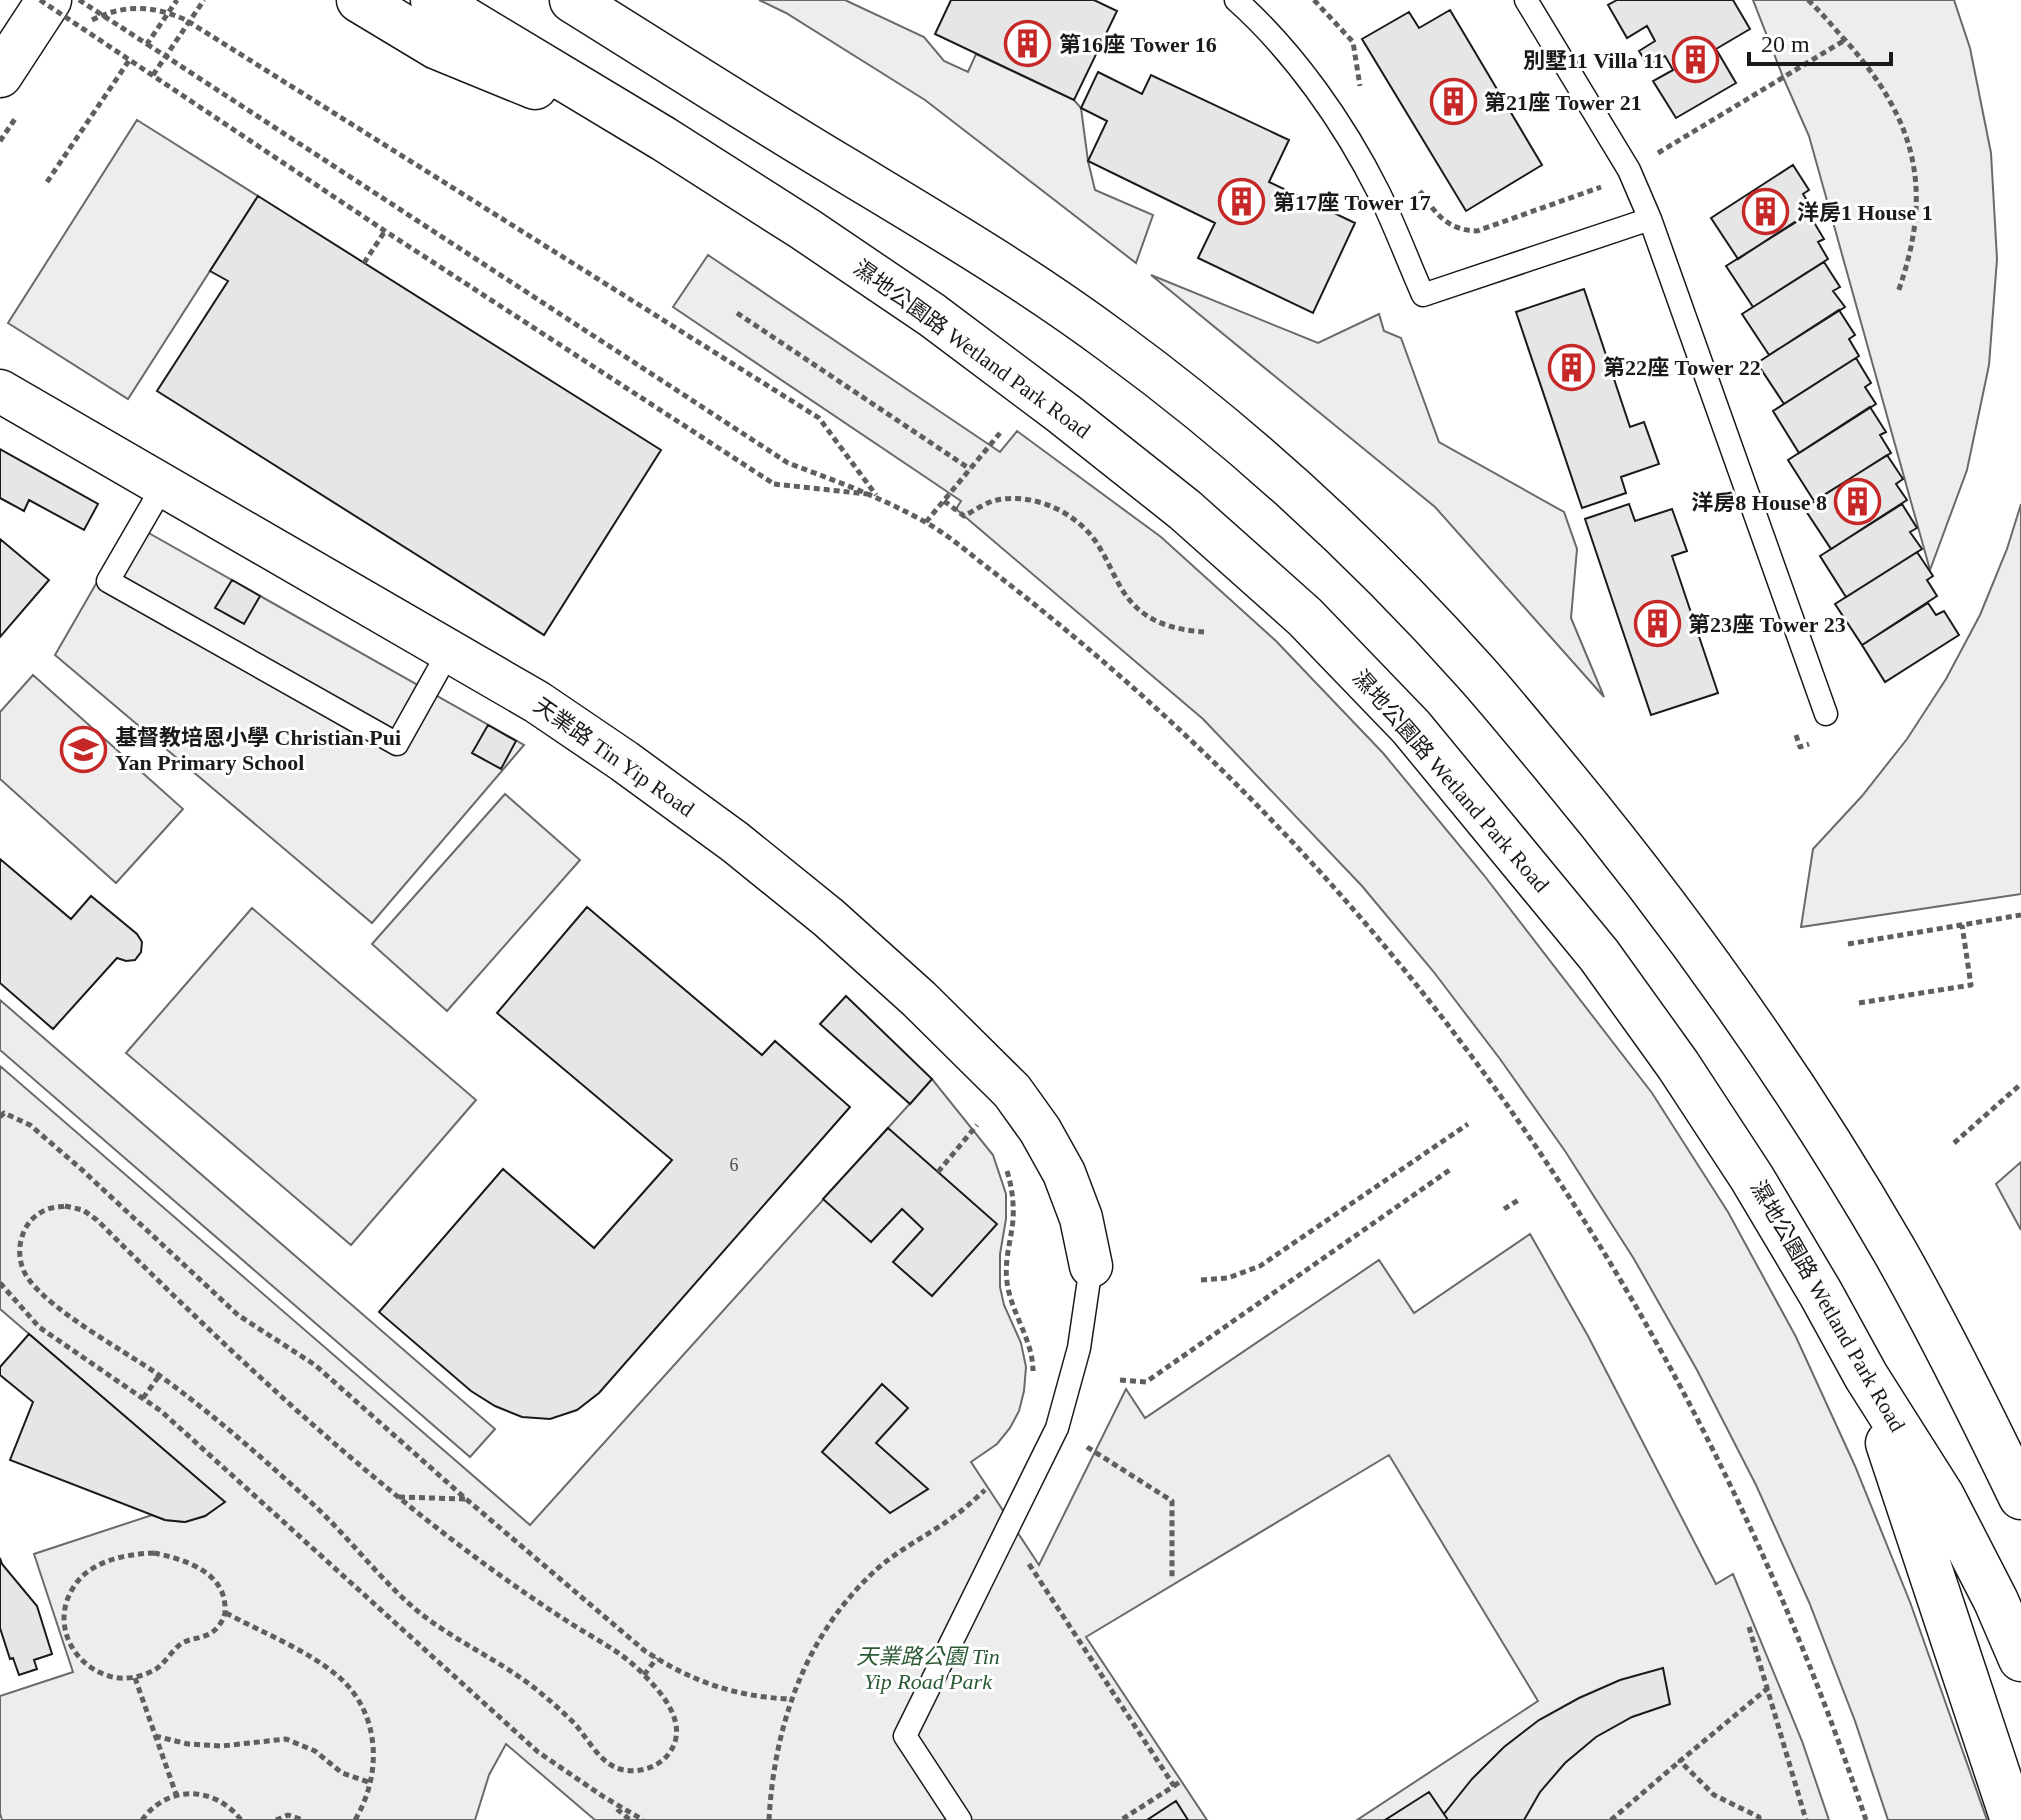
<svg xmlns="http://www.w3.org/2000/svg" width="2021" height="1820" font-family="'Times New Roman','Noto Sans TC',serif">
	<rect width="100%" height="100%" fill="#fff"/>
	<path fill="#ededed" stroke="#6a6a6a" stroke-width="2" d="M759 0H845L924 37 944 61 968 72 976 54 1074 100 1081 108 1088 161 1095 190 1153 215 1136 263 925 100 786 13Z
		M1753 0H1954L1970 48 1991 153 1997 259 1989 365 1967 470 1930 570 1809 136 1783 77Z
		M137 120 258 196 128 399 8 323Z
		M708 255 1000 452 1017 431 1161 537 1276 641 1383 753 1483 874 1652 1093 1728 1212 1796 1337 1855 1466 1910 1602 1987 1820H1888L1855 1721 1809 1602 1756 1485 1697 1370 1634 1259 1565 1151 1500 1059 1433 971 1362 886 1203 719 956 509 961 501 673 307Z
		M1151 275 1318 343 1379 314 1384 331 1401 338 1439 442 1564 512 1577 549 1571 618 1604 697 1435 507Z
		M2021 504V894L1801 927 1813 849 1862 796 1907 739 1946 679 1980 615 2007 549Z
		M131 523 524 745 372 923 55 655Z
		M33 675 183 809 116 883 0 779V712Z
		M505 794 580 860 447 1011 372 944Z
		M252 908 476 1100 351 1245 126 1053Z
		M0 1000 495 1429 470 1457 0 1050Z
		M0 1066 530 1525 932 1079 993 1155 1006 1194V1219L1000 1254V1287L1004 1305 1021 1343 1026 1367 1024 1391 1019 1411 1010 1428 997 1444 971 1462 1039 1565 1126 1389 1145 1418 1379 1260 1414 1313 1530 1234 1588 1336 1716 1584 1733 1574 1802 1741 1829 1820H1357L1538 1701 1389 1455 1086 1637 1207 1820H595L506 1744 489 1775 475 1820H2L0 1813V1696L73 1672 34 1554 152 1515 165 1520 185 1522 205 1516 224 1502 0 1309Z
		M2021 1162V1230L1996 1184Z"/>
	<path fill="#e6e6e6" stroke="#1a1a1a" stroke-width="2" d="M951 0H1094L1117 11 1074 100 935 34Z
		M1617 0H1733L1750 29 1716 49 1736 83 1676 118 1653 81 1673 70 1665 56 1648 65 1639 51 1655 41 1647 26 1627 38 1608 5Z
		M1450 10 1542 165 1466 211 1362 39 1409 12 1419 28Z
		M1098 72 1142 94 1151 75 1289 140 1269 182 1355 223 1313 313 1198 258 1215 223 1088 161 1107 121 1081 108Z
		M1793 165 1809 190 1803 194 1813 210 1738 259 1711 218Z
		M258 196 661 450 544 635 157 391 228 281 210 271Z
		M1809 214 1824 239 1818 242 1828 259 1753 307 1726 266Z
		M1824 262 1840 287 1833 291 1845 307 1769 355 1742 314Z
		M1584 289 1630 427 1644 422 1659 464 1621 477 1626 493 1582 508 1516 312Z
		M1839 310 1855 335 1849 339 1859 356 1784 404 1757 363Z
		M1856 358 1871 383 1865 387 1876 404 1799 453 1773 411Z
		M1870 407 1886 432 1880 435 1891 453 1814 501 1788 460Z
		M0 449 98 504 84 530 29 500 24 511 0 498Z
		M1887 455 1903 479 1896 484 1907 500 1831 549 1804 508Z
		M1629 504 1635 521 1672 509 1687 551 1672 556 1718 693 1651 715 1585 519Z
		M1902 504 1917 528 1910 532 1922 549 1846 597 1820 556Z
		M0 539 49 580 0 637Z
		M1917 552 1933 576 1927 580 1937 596 1862 645 1835 604Z
		M232 580 260 596 244 624 215 608Z
		M1928 603 1936 615 1944 611 1959 635 1885 682 1862 645Z
		M488 725 516 741 501 769 472 753Z
		M0 859 71 919 91 896 137 934 142 942 141 952 135 960 126 961 117 958 53 1029 0 983Z
		M587 907 762 1055 775 1041 850 1107 599 1393 577 1410 550 1419 522 1417 495 1406 471 1391 379 1312 503 1169 594 1248 672 1160 497 1013Z
		M846 996 932 1079 910 1104 820 1024Z
		M888 1128 997 1224 932 1296 893 1262 923 1229 902 1209 871 1242 823 1199Z
		M29 1334 225 1502 205 1516 185 1522 165 1520 10 1460 33 1402 0 1375V1367Z
		M882 1384 908 1408 876 1443 928 1489 890 1513 822 1452Z
		M0 1558 2 1564 37 1606 52 1654 34 1660 37 1669 19 1675 13 1658 10 1659 0 1628Z
		M1663 1668 1670 1704 1632 1717 1596 1737 1565 1763 1540 1792 1524 1820H1448L1444 1814 1472 1779 1504 1747 1539 1720 1579 1698 1620 1680Z
		M1429 1792 1448 1820H1385Z
		M1176 1801 1188 1820H1147Z"/>
	<g fill="none" stroke-linecap="round" stroke-linejoin="round">
		<defs>
			<path id="service" d="M1236 0C1294 52 1344 123 1379 193 1395 226 1408 261 1423 295L1650 219
				M1526 0 1629 170 1650 219 1826 714
				M163 486 108 581 397 744 449 651
				M960 1820 905 1736 1057 1428 1079 1348 1091 1266"/>
			<path id="minor" d="M0 391 537 702 624 761 735 842 829 918 919 999 1012 1091 1040 1130 1064 1173 1081 1218 1091 1266"/>
			<path id="tertiary" d="M0 75 49 0"/>
			<path id="primary" d="M359 0 437 47 535 87
				M433 0 664 139 805 229 932 315 1064 414 1185 510 1305 617 1411 727 1599 955 1678 1065 1752 1178 1821 1294 1866 1376 1942 1496 1996 1601 2021 1659
				M572 0C662 56 752 114 844 169 935 224 1027 278 1113 342 1244 438 1367 551 1475 672 1501 701 1526 732 1551 762 1679 916 1794 1077 1894 1250 1940 1331 1981 1414 2021 1497
				M1888 1443 2013 1820"/>
		</defs>
		<use href="#service" stroke="#1a1a1a" stroke-width="25"/>
		<use href="#minor" stroke="#1a1a1a" stroke-width="45"/>
		<use href="#tertiary" stroke="#1a1a1a" stroke-width="47"/>
		<use href="#primary" stroke="#1a1a1a" stroke-width="47"/>
		<path stroke="#5f5f5f" stroke-width="5" stroke-dasharray="6 4" stroke-linecap="butt" d="M1314 0 1353 42 1360 86
			M1808 0C1822 13 1833 27 1846 41 1917 121 1934 191 1898 292
			M92 20C124 4 153 5 186 20L819 418 876 495
			M147 44 788 463C836 481 883 498 927 523 950 536 971 555 992 571 1049 615 1104 661 1157 709 1489 1010 1724 1396 1866 1820
			M0 141 15 119
			M1658 153 1845 40
			M47 182 130 59
			M1420 191C1436 214 1447 230 1477 231L1601 187
			M364 263 385 231
			M737 313 970 469
			M774 484 867 494
			M944 501 964 516C974 511 986 502 997 500 1037 492 1082 515 1101 550 1113 570 1119 591 1136 607 1155 625 1179 630 1204 632
			M926 522 1000 433
			M1796 735 1800 747 1809 744
			M1848 944 2021 915
			M1859 1003 1971 985 1962 925
			M0 1117 4 1113 30 1125 80 1168 238 1315 315 1365 466 1499 645 1651C691 1681 735 1697 791 1699
			M1954 1143 2021 1084
			M1007 1171C1012 1187 1014 1203 1013 1220 1011 1241 1004 1261 1007 1282 1011 1313 1033 1340 1033 1371
			M938 1172 977 1125
			M65 1206 83 1210 97 1220C208 1331 322 1439 446 1535 485 1565 525 1594 567 1621 594 1639 622 1651 645 1676 666 1697 692 1730 665 1758 653 1770 632 1774 617 1768 598 1760 588 1739 575 1724 565 1714 554 1704 543 1695 506 1663 459 1644 420 1613 382 1582 352 1541 316 1507 265 1460 213 1414 156 1373 121 1349 55 1313 30 1281 11 1258 19 1219 48 1209 54 1207 60 1207 65 1206Z
			M1504 1209 1520 1199
			M1201 1280 1228 1278 1260 1266 1468 1124
			M0 1283 39 1327 161 1411 538 1752 604 1797 643 1820
			M1120 1380 1146 1382 1451 1169
			M143 1398 159 1376
			M1087 1447 1172 1501V1578
			M399 1497 465 1499
			M154 1553C184 1559 225 1572 225 1608 226 1615 221 1624 216 1629 206 1639 194 1637 182 1643 172 1650 166 1662 156 1669 143 1677 123 1681 109 1676 72 1665 51 1623 73 1588 89 1561 125 1554 154 1553Z
			M1029 1564 1174 1786 1121 1820
			M226 1613C261 1632 310 1651 340 1678 381 1715 382 1775 355 1820
			M1749 1627 1806 1820
			M644 1675 657 1658
			M135 1678 176 1794
			M155 1736 188 1744 222 1746 286 1739 315 1751 342 1773 371 1783
			M1174 1786 1181 1781
			M617 1809 630 1820
			M142 1820C168 1784 215 1786 241 1820
			M276 1820 288 1815 303 1820
			M769 1820C774 1726 805 1634 877 1569 902 1547 931 1534 957 1514 967 1507 976 1498 985 1490
			M1611 1820 1680 1761
			M1759 1820V1817L1714 1795 1680 1761 1768 1688"/>
		<use href="#service" stroke="#fff" stroke-width="22"/>
		<use href="#minor" stroke="#fff" stroke-width="42"/>
		<use href="#tertiary" stroke="#fff" stroke-width="44"/>
		<use href="#primary" stroke="#fff" stroke-width="44"/>
		<path stroke="#5f5f5f" stroke-width="5" stroke-dasharray="6 4" stroke-linecap="butt" d="M40 0 385 231 774 484
			M79 0 147 44 177 0
			M153 75 204 0"/>
	</g>
	<defs>
		<symbol id="building-ring" viewBox="-11 -11 22 22"><circle r="9.5" fill="#fff" stroke="#c62828" stroke-width="1.5"/><path d="M-4-6H4V6H1V3H-1V6H-4ZM-2.5-4.3h1.7v1.8h-1.7ZM.8-4.3h1.7v1.8H.8ZM-2.5-1h1.7V.8h-1.7ZM.8-1h1.7V.8H.8Z" fill="#c62828"/></symbol>
		<symbol id="school-ring" viewBox="-11 -11 22 22"><circle r="9.5" fill="#fff" stroke="#c62828" stroke-width="1.5"/><path d="M0-5L7-2L0 1L-7-2ZM-4 1L0 2.5L4 1V4Q0 6-4 4Z" fill="#c62828"/></symbol>
	</defs>
	<g fill-rule="evenodd">
		<use href="#building-ring" x="1002" y="18" width="51" height="51"/>
		<use href="#building-ring" x="1670" y="34" width="51" height="51"/>
		<use href="#building-ring" x="1428" y="76" width="51" height="51"/>
		<use href="#building-ring" x="1216" y="176" width="51" height="51"/>
		<use href="#building-ring" x="1740" y="186" width="51" height="51"/>
		<use href="#building-ring" x="1546" y="342" width="51" height="51"/>
		<use href="#building-ring" x="1832" y="476" width="51" height="51"/>
		<use href="#building-ring" x="1632" y="598" width="51" height="51"/>
		<use href="#school-ring" x="58" y="724" width="51" height="51"/>
	</g>
	<g text-anchor="middle" dominant-baseline="central" stroke-width="6" stroke-linejoin="round" paint-order="stroke">
		<g font-size="18" fill="#4d4d4d">
			<text x="734" y="1165">6</text>
		</g>
		<g font-size="22" font-weight="bold" fill="#1a1a1a" stroke="#fff" text-anchor="start">
			<text x="1059" y="44">第16座 Tower 16</text>
			<text x="1664" y="60" text-anchor="end">別墅11 Villa 11</text>
			<text x="1484" y="102">第21座 Tower 21</text>
			<text x="1273" y="202">第17座 Tower 17</text>
			<text x="1797" y="212">洋房1 House 1</text>
			<text x="1603" y="367">第22座 Tower 22</text>
			<text x="1827" y="502" text-anchor="end">洋房8 House 8</text>
			<text x="1688" y="624">第23座 Tower 23</text>
			<text x="115" y="737">基督教培恩小學 Christian Pui<tspan x="115" dy="25">Yan Primary School</tspan></text>
		</g>
		<g font-size="22" fill="#1a1a1a" stroke="#fff">
			<text transform="translate(972 349) rotate(36)">濕地公園路 Wetland Park Road</text>
			<text transform="translate(614 757) rotate(35)">天業路 Tin Yip Road</text>
			<text transform="translate(1451 781) rotate(49)">濕地公園路 Wetland Park Road</text>
			<text transform="translate(1828 1306) rotate(60)">濕地公園路 Wetland Park Road</text>
		</g>
		<g font-size="22" font-style="italic" fill="#2b5a34" stroke="#fff">
			<text x="928" y="1656">天業路公園 Tin<tspan x="928" dy="25">Yip Road Park</tspan></text>
		</g>
	</g>
	<path d="M1749 52v12h142v-12" fill="none" stroke="#1a1a1a" stroke-width="4"/>
	<text x="1761" y="52" font-size="24" fill="#1a1a1a" stroke="#ffffff" stroke-width="6" paint-order="stroke">20 m</text>
</svg>
